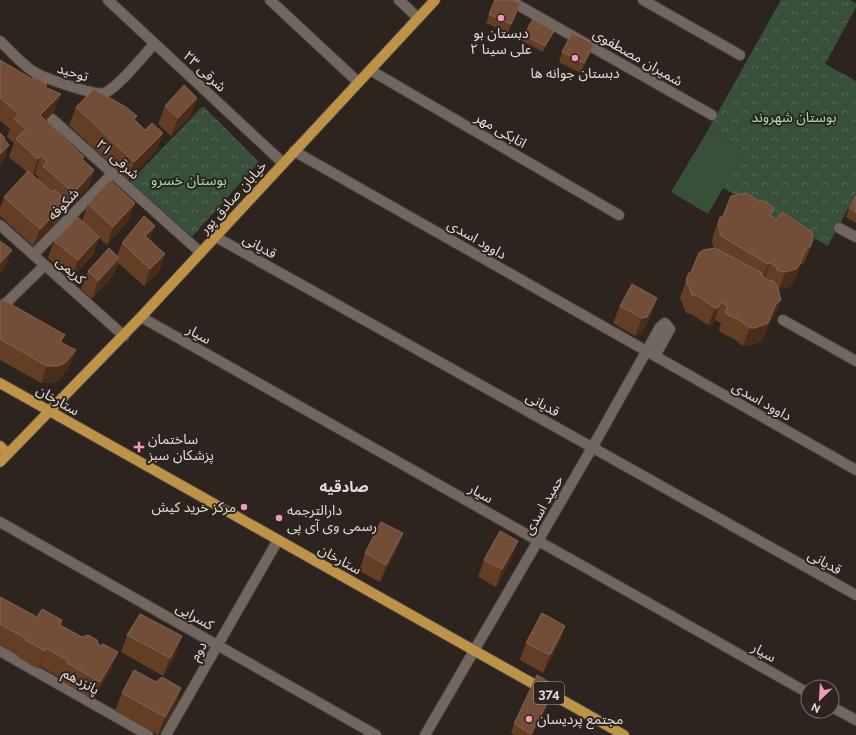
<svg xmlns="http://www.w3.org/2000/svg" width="856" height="735" font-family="Raleway,'Noto Sans Arabic',sans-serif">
	<defs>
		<pattern id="park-crowns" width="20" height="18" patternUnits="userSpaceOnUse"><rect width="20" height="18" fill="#38503a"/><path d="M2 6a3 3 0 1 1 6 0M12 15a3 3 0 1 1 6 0" fill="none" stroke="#546956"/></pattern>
	</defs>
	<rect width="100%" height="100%" fill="#2d241f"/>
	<path fill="#38503a" d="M708 130 745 151 708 214 671 192Z"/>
	<path fill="url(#park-crowns)" d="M781 0H850L856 3V7L825 64 856 81V193L828 246 723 188 745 151 708 130Z
		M203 106 259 162 191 238 130 182Z"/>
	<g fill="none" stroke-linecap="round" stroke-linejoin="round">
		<defs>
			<path id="minor" d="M108 0 283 163
				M270 0 358 82
				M399 0 418 18
				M509 0 712 115
				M643 0 740 55
				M0 41C10 51 20 62 31 70 40 77 95 96 104 93 117 89 144 55 154 44
				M370 70 619 215
				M52 119 201 253
				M294 151 856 470
				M0 225 124 336
				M839 228 856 237
				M216 237 856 595
				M33 255 113 173
				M3 306 45 265
				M141 317 808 693
				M783 320 856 361
				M0 522 376 735
				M0 651 148 735
				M832 707 856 720
				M166 735 278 540
				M425 735 592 448 660 327 665 323 670 329 655 356"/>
			<path id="major" d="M0 383 624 735
				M0 446 8 454
				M0 462 141 317 435 0"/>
		</defs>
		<use href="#minor" stroke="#463e3b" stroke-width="12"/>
		<use href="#major" stroke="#463e3b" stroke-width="12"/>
		<use href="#minor" stroke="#716660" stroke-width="10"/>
		<use href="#major" stroke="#bd9347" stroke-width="10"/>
	</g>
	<path fill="#643d25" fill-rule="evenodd" d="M517 13 508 33 486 23 489 14Z
		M554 31 551 37 543 52 522 41 524 35Z
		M594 44 590 53 581 73 559 62 562 52Z
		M0 60 32 79 47 84 46 87 54 112 45 121 83 160 94 170 88 188 67 210 64 208 60 218 33 246 0 216V208L4 197 27 172 9 157 14 143 7 137 10 129 0 121ZM35 174 39 177 38 180 33 176Z
		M197 98 191 115 171 136 158 124 165 106Z
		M76 107 135 120 145 130 163 133 156 151 128 180 69 125Z
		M856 195V223L846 217 849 208Z
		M135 203 129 220 107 245 99 238 93 255 72 278 48 258 54 241 82 221 88 204Z
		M771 215 813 240 807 257 803 264H801L795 280 789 287 778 289 781 300 774 317 770 321 762 341 748 346H743L732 338 720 332 719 329 721 323 715 320 712 325H708L691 314 686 313 680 298 689 273 691 272 714 248 712 242 713 235 720 217Z
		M150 240 165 254 159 272 144 286 118 263 113 276 92 299 81 289 88 271 117 256 122 243Z
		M657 298 651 315 641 334 635 336 613 323 620 306Z
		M0 302 62 343 69 368 58 381 52 383H41L0 360Z
		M403 533 396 551 380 582 359 571 365 553Z
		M518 541 511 559 496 587 478 577 484 560Z
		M0 597 37 617 62 620 60 625 99 646 111 670 93 700 60 680 61 678 40 666 38 669 18 657 19 655 0 645Z
		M565 626 559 643 543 673 520 660 526 643Z
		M127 635 176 654 163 676 121 652Z
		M556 686 553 695 532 735H514L511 733 514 724Z
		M122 693 175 706 158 735 115 711Z"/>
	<path fill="#492c1a" d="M520 3 517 13 508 33 511 24Z
		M554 31 551 37 543 52 545 46Z
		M594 44 590 53 581 73 584 63Z
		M61 94 54 112 33 133 40 115Z
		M197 98 191 115 171 136 178 118Z
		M163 133 156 151 128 180 134 162Z
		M9 145 3 163 0 166V154Z
		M41 156 35 174 32 177 38 159Z
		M94 170 88 188 67 210 74 193Z
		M67 201 60 218 33 246 40 229Z
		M135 203 129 220 107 245 113 227Z
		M155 226 148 244 145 236Z
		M99 237 93 255 72 278 78 260Z
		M813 240 807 257 803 264 810 247Z
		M808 246 795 280 789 287 779 289 785 272 800 262Z
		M12 250 5 268 0 274V263Z
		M165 254 159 272 144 286 150 269Z
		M119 258 113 276 92 299 98 281Z
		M770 263 764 281 762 282 768 264Z
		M657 298 651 315 641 334 635 336 642 318Z
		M781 300 774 317 770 321 762 341 748 346H743L750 328Z
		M721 302 715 320 712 325H708L715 308Z
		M65 335 59 353 60 342Z
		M76 350 69 368 58 381 52 383H41L47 366Z
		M403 533 396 551 380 582 386 565Z
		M518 541 511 559 496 587 502 569Z
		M565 626 559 643 543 673 550 655Z
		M182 636 176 654 163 676 170 658Z
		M46 648 40 666 38 669 45 651Z
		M118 652 111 670 93 700 100 682Z
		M556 686 553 695 532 735H531Z
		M181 688 175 706 158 735 165 717Z"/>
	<path fill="#724e38" stroke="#836451" d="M495 0H513L520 3 511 24 489 14Z
		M533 19 554 31 545 46 524 35Z
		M572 33 594 44 584 63 562 52Z
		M0 60 32 79 33 77 47 84 45 87 61 94 40 115 84 157 82 159 94 170 74 193 43 166 47 161 41 156 38 159 16 139 26 129 14 119 19 114 0 98Z
		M184 85 197 98 178 118 165 106Z
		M94 89 126 107 137 116 134 119 145 130 152 123 163 133 134 162 76 107Z
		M0 133 5 138 4 139 9 145 0 154Z
		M28 171 52 192 55 190 67 201 40 229 4 197Z
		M110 180 135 203 113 227 88 204Z
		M746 193 759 201 761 200 774 207 770 215 777 219 782 212 812 232 813 240 810 247 808 246 800 262 801 263 796 269 785 272 777 270V267L770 263 768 264 721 236 718 224 720 217 723 216 731 196Z
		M856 195V212L849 208Z
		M144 216 155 226 145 236 165 254 150 269 122 243Z
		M78 217 99 237 78 260 54 241Z
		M0 241 12 250 0 263Z
		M109 248 119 258 98 281 88 271Z
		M715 248 762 273V276L770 281 772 280 777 285 781 300 776 304 768 323 755 328H750L739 320 726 314 725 311 728 306 721 302 718 308H715L698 296 692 295 686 280 689 273 691 272 699 253 703 250Z
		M632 284 657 298 647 317 642 318 620 306Z
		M2 299 65 335 60 342 76 350 65 363 58 366H47L0 339V302Z
		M381 522 403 533 386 565 365 553Z
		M500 531 518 541 502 569 484 560Z
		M0 597 37 617 42 609 62 620 60 625 82 637 88 635 97 640 99 646 103 644 118 652 100 682 67 663 68 661 46 648 45 651 25 640V638L0 624Z
		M542 613 565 626 550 655 526 643Z
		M140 614 182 636 170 658 127 635Z
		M134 670 156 682 162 677 181 688 165 717 122 693Z
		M537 675 556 686 531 734 514 724Z"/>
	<g fill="#f09ab7" stroke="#2d241f" stroke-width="1.5">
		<circle cx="501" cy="18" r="4"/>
		<circle cx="575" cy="58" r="4"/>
		<path d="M137 441h4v4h4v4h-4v4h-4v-4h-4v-4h4z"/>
		<circle cx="244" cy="507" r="4"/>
		<circle cx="279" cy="518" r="4"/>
		<circle cx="529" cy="719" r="4"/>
	</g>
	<g text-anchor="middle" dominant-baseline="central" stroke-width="4" stroke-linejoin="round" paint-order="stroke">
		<rect fill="#2d241f" stroke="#aba4a0" stroke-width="1" x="534" y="682" width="30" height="22" rx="3"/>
		<g font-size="13" font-weight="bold" fill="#e1dbd8">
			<text x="549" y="693">374</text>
		</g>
		<g font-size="14" fill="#e1dbd8" stroke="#2d241f" text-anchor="start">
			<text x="501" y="33" text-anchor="middle">دبستان بو<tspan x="501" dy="16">علی سینا ۲</tspan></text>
			<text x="575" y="73" text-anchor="middle">دبستان جوانه ها</text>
			<text x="148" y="439">ساختمان<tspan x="148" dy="16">پزشکان سبز</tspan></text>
			<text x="236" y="507" text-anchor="end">مرکز خرید کیش</text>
			<text x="287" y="510">دارالترجمه<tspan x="287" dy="16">رسمی وی آی پی</tspan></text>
			<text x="537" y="719">مجتمع پردیسان</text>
		</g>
		<g font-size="14" fill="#e1dbd8" stroke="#2d241f">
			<text transform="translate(638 57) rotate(30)">شمیران مصطفوی</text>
			<text transform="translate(205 71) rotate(43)">۲۳ شرقی</text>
			<text transform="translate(73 72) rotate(17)">توحید</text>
			<text transform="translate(501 130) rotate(30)">اتابکی مهر</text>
			<text transform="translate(118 159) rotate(42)">۲۱ شرقی</text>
			<text transform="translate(233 197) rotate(-48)">خیابان صادق پور</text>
			<text transform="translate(63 204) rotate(-46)">شکوفه</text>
			<text transform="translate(477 239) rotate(30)">داوود اسدی</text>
			<text transform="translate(260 246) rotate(29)">قدیانی</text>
			<text transform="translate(71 270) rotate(42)">کریمی</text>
			<text transform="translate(199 334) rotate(29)">سیار</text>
			<text transform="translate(58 400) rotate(30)">ستارخان</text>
			<text transform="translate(762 401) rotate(29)">داوود اسدی</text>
			<text transform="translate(543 404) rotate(29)">قدیانی</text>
			<text transform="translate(481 493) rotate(29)">سیار</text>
			<text transform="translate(543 505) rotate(-60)">حمید اسدی</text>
			<text transform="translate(340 559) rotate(29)">ستارخان</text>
			<text transform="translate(825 562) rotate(29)">قدیانی</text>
			<text transform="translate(195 616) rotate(29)">کسرایی</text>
			<text transform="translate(198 651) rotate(-60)">دوم</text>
			<text transform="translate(764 652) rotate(29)">سیار</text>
			<text transform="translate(81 681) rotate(29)">پانزدهم</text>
		</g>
		<g font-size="14" fill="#9fdea4" stroke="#2d241f">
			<text x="794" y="117">بوستان شهروند</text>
			<text x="189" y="180">بوستان خسرو</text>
		</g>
		<g font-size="15" font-weight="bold" fill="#e1dbd8" stroke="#2d241f">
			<text x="344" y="487">صادقیه</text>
		</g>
	</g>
	<g transform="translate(820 699) rotate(205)"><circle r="19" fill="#2d241f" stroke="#756d69"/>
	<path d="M0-3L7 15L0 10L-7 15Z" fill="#f09ab7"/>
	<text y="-6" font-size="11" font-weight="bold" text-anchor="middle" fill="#e1dbd8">N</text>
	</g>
</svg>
